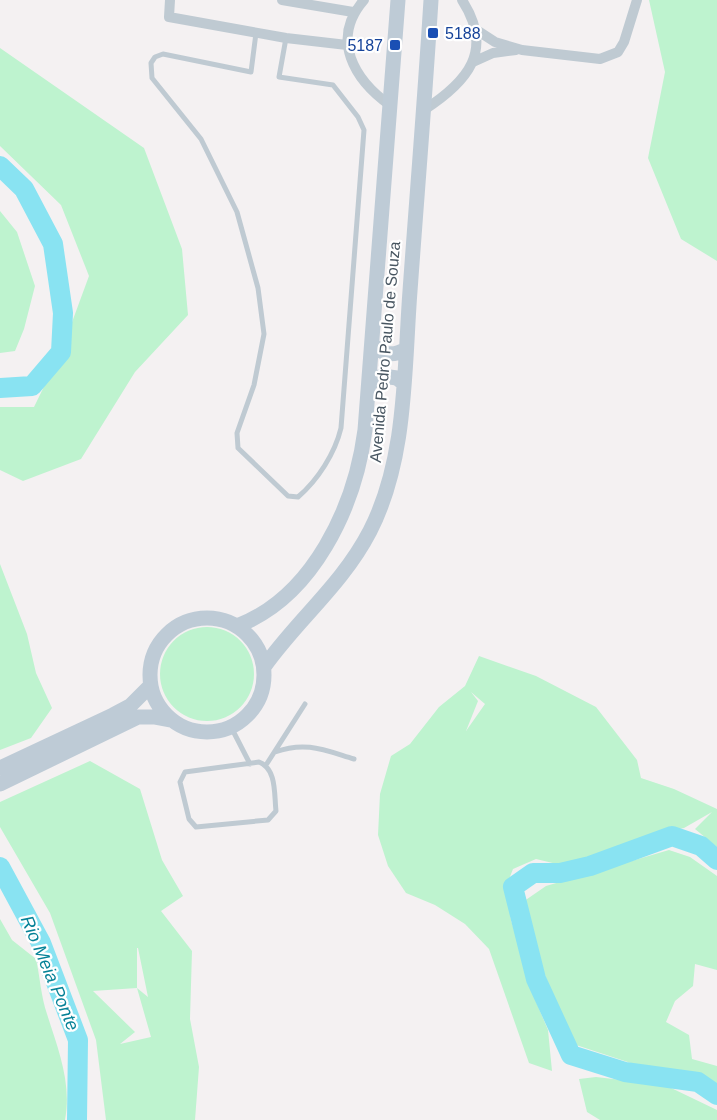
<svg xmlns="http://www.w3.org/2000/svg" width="717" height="1120" font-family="Arial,sans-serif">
	<rect width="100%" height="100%" fill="#f4f1f2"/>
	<path fill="#bef3cf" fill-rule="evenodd" d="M649 0H717V261L681 239 648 158 665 72Z
		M0 48 144 148 182 249 188 315 135 372 81 459 23 481 0 470V407H34L61 352 89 276 61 205 0 146Z
		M0 211 17 232 35 286 24 329 15 351 0 353Z
		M0 564 27 634 36 673 52 708 31 738 0 750Z
		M160 674a47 47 0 1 1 94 0a47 47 0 1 1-94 0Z
		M479 656 536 676 596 707 637 760 641 778 674 789 717 809V847L695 829 712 812 684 828 654 834 594 858 561 865 536 859 513 869 506 887 511 920 534 997 548 1030 552 1071 529 1063 489 949 465 924 435 905 406 893 388 866 378 835 380 794 391 756 410 744 439 707 465 686ZM471 692 485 704 466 731 478 701Z
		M90 761 140 789 162 860 183 896 161 911 192 951 190 1019 199 1067 195 1120H106L96 1040 50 913 0 827V802ZM137 948H138L148 997 137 988ZM137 988 151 1037 120 1044 135 1032 93 991Z
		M669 850 690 857 717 876V970L695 964 693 986 675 1001 666 1022 689 1035 692 1059 717 1066V1086L708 1079 649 1069 573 1044 517 906 546 886Z
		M0 919 12 940 36 959C40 977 41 997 47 1014 58 1049 72 1083 65 1120H0Z
		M596 1077 665 1085 717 1110V1120H600L587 1112 579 1079Z"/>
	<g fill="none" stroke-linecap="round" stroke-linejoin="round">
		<path stroke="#89e3f2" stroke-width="20" d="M0 166 24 189 53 244 63 313 61 352 32 386 0 388
			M717 860 701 846 672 836 590 866 560 873H533L513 887 536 979 571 1055 625 1072 698 1082 717 1095
			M0 867 41 943 78 1040 77 1120"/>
		<path stroke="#bfcad2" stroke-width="5" d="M256 33 251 72 163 54 155 57 151 63 152 78 201 139 237 212 258 288 264 334 254 385 237 433 238 448 288 496 298 497C318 480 335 453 341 428L364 130 358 117 333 85 279 77 286 38
			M231 727 250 764
			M275 752C306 741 324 750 354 759
			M259 762C277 769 274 794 276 811L268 820 196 827 189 819 180 782 185 772Z
			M266 765 305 704"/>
		<path stroke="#bfcad2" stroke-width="10" d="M170 0 169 17 286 38 347 45
			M282 0 353 12
			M364 0C330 39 354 80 391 106
			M475 29 495 42 522 50 600 59 618 52 624 42 637 0
			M473 62 493 53 516 50
			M424 110C467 82 495 51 462 0"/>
		<path stroke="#becbd6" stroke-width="15" d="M372 344C383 355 392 357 406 349
			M369 384 382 376 397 378 403 383
			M150 675a57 57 0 1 1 114 0a57 57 0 1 1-114 0Z
			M237 626C313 597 355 507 365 430L398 0
			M264 667C298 619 342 585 370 531 407 459 404 370 410 291 417 194 425 97 431 0
			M0 768 113 715 130 706 150 686
			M0 784 138 717H154L170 720"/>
	</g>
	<g fill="#1a4fb4" stroke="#fff" stroke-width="2">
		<rect x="427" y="27" width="12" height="12" rx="3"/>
		<rect x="389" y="39" width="12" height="12" rx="3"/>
	</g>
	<g text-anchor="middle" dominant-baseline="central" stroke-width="4.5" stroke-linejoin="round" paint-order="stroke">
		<g font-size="16" fill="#164399" stroke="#fff" text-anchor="start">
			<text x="445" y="33">5188</text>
			<text x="383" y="45" text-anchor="end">5187</text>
		</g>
		<g font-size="16" fill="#485661" stroke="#fff">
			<text transform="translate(385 352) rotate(-85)">Avenida Pedro Paulo de Souza</text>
		</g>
		<g font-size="18" font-style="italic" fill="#068297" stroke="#fff">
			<text transform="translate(50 973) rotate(67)">Rio Meia Ponte</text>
		</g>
	</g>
</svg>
